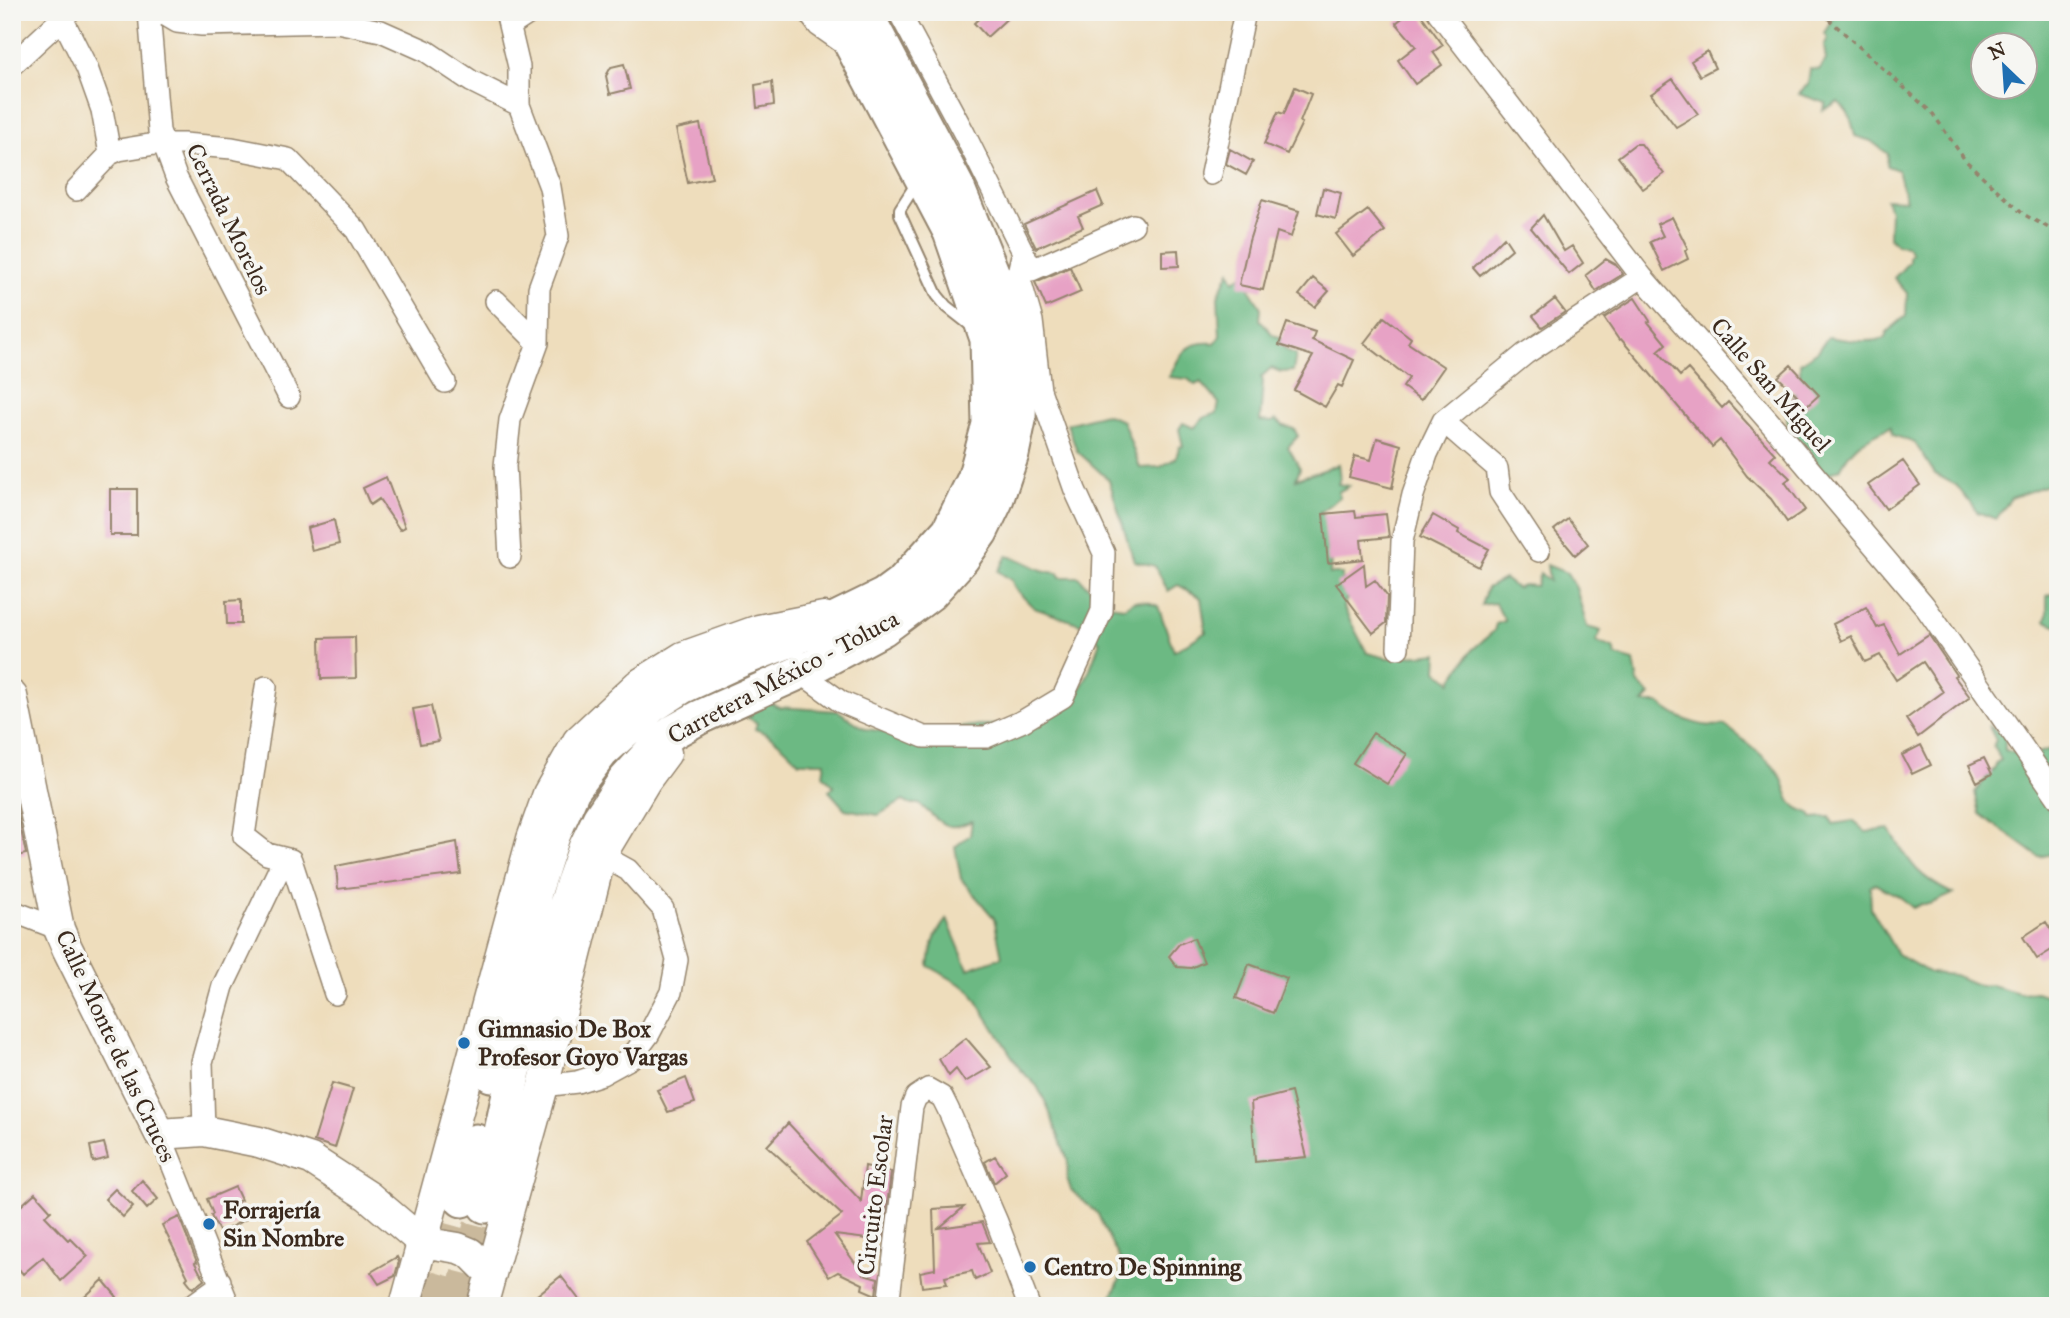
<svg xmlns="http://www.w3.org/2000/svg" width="2070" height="1318" font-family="'IM FELL Great Primer',serif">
	<rect width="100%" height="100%" fill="#f6f6f2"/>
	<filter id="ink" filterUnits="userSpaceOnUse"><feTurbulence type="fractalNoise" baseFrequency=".0143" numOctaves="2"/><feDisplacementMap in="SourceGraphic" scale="14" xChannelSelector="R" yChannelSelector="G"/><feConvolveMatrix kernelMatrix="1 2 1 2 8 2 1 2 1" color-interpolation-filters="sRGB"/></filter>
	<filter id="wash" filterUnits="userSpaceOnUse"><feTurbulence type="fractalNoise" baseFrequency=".00686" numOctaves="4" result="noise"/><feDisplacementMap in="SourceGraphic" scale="28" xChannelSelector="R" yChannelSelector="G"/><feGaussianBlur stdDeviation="1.57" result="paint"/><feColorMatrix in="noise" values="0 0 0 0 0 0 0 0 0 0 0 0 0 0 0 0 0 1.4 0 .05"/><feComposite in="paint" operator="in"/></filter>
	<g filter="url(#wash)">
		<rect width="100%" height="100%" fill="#eeddbc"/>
		<path fill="#6cb983" stroke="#547250" stroke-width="2" fill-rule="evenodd" d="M1831 12H2058V481L2011 498 1996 519 1977 512 1956 485 1935 474 1915 443 1893 435 1890 427C1864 440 1854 442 1840 469L1825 475C1815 466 1817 460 1810 451 1803 441 1791 439 1788 424 1786 417 1788 414 1784 407L1790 405 1800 381V363L1818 351 1828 337C1846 340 1868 344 1885 338L1887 332 1906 316 1907 293 1894 278 1909 262V255L1912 253 1907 246 1897 245 1889 237 1890 211 1886 199 1906 200 1898 170 1887 166 1888 154 1871 141 1855 136C1852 122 1850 111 1838 102L1823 110 1826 103 1799 94 1808 84 1810 69 1819 70 1826 60 1824 46 1828 38 1825 34 1832 20ZM1982 46H2024V88H1982Z
			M1230 271 1234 281 1244 274 1253 287 1249 289 1261 308 1260 320 1273 335 1279 337C1283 347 1285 352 1296 355L1293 371 1281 372 1271 368 1261 377 1263 381 1260 421 1272 422 1276 420 1284 426 1294 429 1298 436 1288 447 1300 468 1296 479C1310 474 1325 471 1338 464L1340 478 1338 484 1349 486 1338 492 1340 497 1320 512 1333 522 1330 574H1342L1341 591 1349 594 1343 607 1367 653 1387 658 1438 653 1437 670 1451 682 1472 650 1494 631 1496 624 1505 621 1495 603 1481 605 1487 588 1504 579 1516 588 1523 585 1536 586 1540 573 1549 581 1547 565 1567 573 1576 588 1587 627 1601 631 1596 642 1613 648 1616 656 1634 661 1638 683 1650 695 1643 703H1659C1676 718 1701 729 1724 725 1736 733 1771 762 1778 772 1791 791 1782 806 1810 813L1812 818 1830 817 1833 824 1853 821 1866 832 1889 829C1911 864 1915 875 1953 894L1930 904H1921L1913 908 1899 896 1875 884 1870 887 1871 908 1897 954 1930 973 1954 975 1980 986 1991 985 2019 993 2036 992 2058 1000V1049L2053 1056 2058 1076V1306H1115L1112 1296 1121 1277 1120 1259 1106 1233 1098 1214 1071 1190 1067 1178 1068 1161 1046 1103 1037 1086 1020 1069 970 990 929 966C931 948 934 934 947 919L968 969 1002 957 994 918 961 879 955 847 970 835 972 821C943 834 941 821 919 804H909L903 801 878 815 845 809 829 791 834 786 823 775 825 762H799C786 748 773 735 755 729L757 723 745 716 766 701 779 707 838 711 866 729 910 735 979 725H1026L1069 707 1076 698 1088 674 1100 642 1086 626 1034 608 1015 589 1012 581 998 571 1007 556C1026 559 1038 573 1058 573L1060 577H1079L1088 587 1107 598 1100 604 1124 607 1134 601 1148 602 1158 606 1174 651 1206 632 1201 598 1178 585 1168 591 1155 566 1134 561 1109 480 1077 451 1067 424 1105 414 1123 421 1140 468 1160 467 1176 458 1179 447 1183 446 1179 429 1183 423 1194 428 1205 417 1217 413 1219 403 1201 382 1195 385 1188 379 1169 377C1182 353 1184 341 1215 343L1220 336 1218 296Z
			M2058 592V626L2045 621 2047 615V596Z
			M1988 725 2005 737V750C2028 758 2036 755 2058 746V853L2039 857 1980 814 1975 792 1995 768 1997 762 2001 760 1993 746 1996 740Z"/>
		<g id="blocks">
			<path fill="#e7a2c5" d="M986 12H1014L987 37 974 23Z
				M1410 12H1419L1443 45 1433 52 1442 65 1415 84 1398 60 1416 46 1396 23Z
				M1707 51 1715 68 1700 76 1691 61Z
				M624 64 630 89 610 94 606 76 611 67Z
				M1673 79 1698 114 1676 127 1651 94Z
				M772 82 774 105 757 108 755 85Z
				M1295 87 1311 94 1300 122 1302 123 1287 154 1264 144 1278 112 1284 114Z
				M700 124 712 178 688 183 676 129Z
				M1635 144H1641L1664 174 1643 189 1618 157Z
				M1230 149 1253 162 1246 175 1226 164Z
				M1323 188 1341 193 1336 219 1317 214Z
				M1097 191 1103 205 1078 216 1083 227 1036 248 1024 224Z
				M1262 200 1299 211 1291 237 1277 232 1263 290 1239 285 1249 241Z
				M1368 210 1385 231 1353 256 1336 234Z
				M1543 215 1564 251 1572 246 1583 263 1569 274 1531 228Z
				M1672 217 1688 249 1685 251 1688 259 1664 271 1650 242 1663 236 1657 224Z
				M1504 237 1512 249 1480 276 1473 268Z
				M1178 250 1179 266 1162 267V251Z
				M1606 259 1615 264 1623 274 1596 291 1586 275Z
				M1070 267 1081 292 1046 307 1035 282Z
				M1313 278 1329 291 1315 307 1299 295Z
				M1635 298 1650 321 1648 322 1666 344 1658 351 1680 376 1688 369 1722 408 1728 402 1775 454 1770 459 1790 478 1785 482 1805 510 1787 522 1771 499 1747 476 1720 440 1712 447 1621 339 1619 340 1604 318Z
				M1555 299 1565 312 1542 327 1533 316Z
				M1384 317 1411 338 1408 343 1444 367 1421 400 1403 387 1409 378 1364 343Z
				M1287 323 1315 332 1312 340 1354 360 1342 387 1338 385 1325 407 1294 390 1313 356 1279 345Z
				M1791 365 1819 395 1796 416 1786 405 1797 395 1778 377Z
				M1377 438 1401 445 1392 488 1349 477 1355 456 1371 460Z
				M1903 461 1920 485 1886 509 1868 485Z
				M386 477 405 527 400 530 379 499 370 505 363 488Z
				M110 489H137V535H110Z
				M1355 511 1356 517 1386 514 1389 537 1361 540 1363 559 1328 563 1323 514Z
				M1433 515 1459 530 1458 533 1489 549 1479 567 1420 537Z
				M1568 519 1588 544 1575 555 1554 530Z
				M334 520 339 544 312 551 307 528Z
				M1364 564 1366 586 1375 580 1387 596 1386 623 1373 633 1336 584Z
				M241 600V624H227L226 601Z
				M1866 607 1877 628 1884 625 1900 654 1929 635 1956 675 1954 676 1970 697 1918 737 1906 719 1943 692 1923 662 1896 680 1880 655 1865 662 1851 636 1841 641 1833 624Z
				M355 637 356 678 321 679 320 638Z
				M431 706 439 741 420 744 413 709Z
				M1373 733 1407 754 1387 784 1353 763Z
				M1921 745 1931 765 1912 774 1902 755Z
				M1984 758 1992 774 1977 782 1969 765Z
				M14 795 26 854 12 857V796Z
				M457 842 461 874 338 889 336 866Z
				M2046 922 2058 941V946L2037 959 2023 937Z
				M1194 938 1204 962 1191 968 1177 967 1169 956 1179 944Z
				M1249 964 1287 978 1273 1013 1236 998Z
				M966 1038 991 1067 965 1082 956 1069 949 1076 939 1059Z
				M686 1078 695 1103 668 1112 657 1090Z
				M332 1083 353 1089 335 1148 314 1141Z
				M1291 1092 1307 1157 1255 1162 1251 1102Z
				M788 1123 861 1201 865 1166 891 1172 883 1241 835 1235 863 1274 878 1278 876 1295 862 1289 863 1284 838 1272 829 1277 807 1242 842 1215 767 1146Z
				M104 1143 108 1158 93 1162 90 1146Z
				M995 1156 1006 1173 994 1183 985 1162Z
				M142 1180 158 1199 147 1209 132 1191Z
				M235 1187 241 1200 237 1202 246 1219 220 1233 211 1216 213 1214 207 1199Z
				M115 1189 133 1206 123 1217 105 1199Z
				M35 1193 51 1211 45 1216 68 1240 70 1238 88 1256 61 1281 43 1257 23 1274 12 1261V1214Z
				M964 1207 939 1228 982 1222 990 1242 978 1243 990 1273 975 1280 972 1271 945 1277 947 1284 922 1287 920 1272 935 1269 933 1209Z
				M179 1217 197 1262 195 1263 204 1280 193 1288 186 1279 188 1277 162 1225Z
				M397 1257 399 1261 395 1276 379 1284 371 1272Z
				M561 1276 584 1306H544L536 1296Z
				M103 1280 117 1297 107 1306H75Z"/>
		</g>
	</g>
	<g filter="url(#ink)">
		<use href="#blocks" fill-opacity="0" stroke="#94846d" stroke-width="2"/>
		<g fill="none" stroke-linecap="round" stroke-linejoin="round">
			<path stroke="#cab99c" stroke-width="33" stroke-dasharray="33 17" stroke-linecap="butt" d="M433 1306 462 1200
				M459 1306 485 1206"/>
			<defs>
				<path id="lane" d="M918 181 900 209V214L937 295 946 306 974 328"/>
				<path id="street" d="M149 12 159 131 176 177 289 397
					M160 12 177 22 202 25 337 22 381 31 426 51 471 81 519 105
					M506 12 519 67V105L550 187 558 236 539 288 538 343 510 420 505 466 510 557
					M808 12 819 26 846 45
					M899 12 964 133 1032 270 1133 225
					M1438 12 1642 277 1779 433 1924 605 2058 798
					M62 18 87 68 102 110 110 154
					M510 26 531 12
					M12 65 69 12
					M1211 174 1245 12
					M76 190 110 154 119 150 155 144H183L232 148 288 159 356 230 445 382
					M496 301 538 343
					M1443 421 1497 468 1500 492 1539 551
					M1398 648 1402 541 1413 495 1427 454 1443 421 1525 354 1642 277
					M800 672 841 702 924 737H986L1023 721 1063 697 1102 611 1104 553 1075 490 1040 390 1032 321 1018 273 1023 251
					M266 687 244 836 267 854 291 860 335 994
					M12 911 59 929
					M543 1086 577 1082 602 1074 631 1058 649 1034 671 992 677 960 663 909 628 870 601 855
					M204 1131 202 1062 223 986 284 859
					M160 1134 229 1306
					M191 1306 216 1288 220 1281
					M888 1306 912 1107 916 1097 928 1089 942 1097 948 1109 997 1222 1029 1306"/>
				<path id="secondary" d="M12 696 59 929 67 948 160 1134 204 1131 259 1142 311 1159 368 1196 422 1242 458 1248 470 1253 491 1274
					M405 1306 532 839 548 794 578 741 638 685 683 657 759 630 824 617
					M482 1306 543 1086 601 855 646 780 666 753"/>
				<path id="primary" d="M491 1075 536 888 553 836 573 790 602 752 652 706 682 687 745 658 794 639 884 595 903 581 949 530 974 479 989 424 987 339 950 232 834 12
					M462 1200 476 1141
					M485 1206 514 1071 573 882 585 848 599 819 625 780 656 746 673 732 700 717 814 666 883 629 930 594 962 559 981 532 996 501 1012 454 1019 420 1020 380 1008 311 957 186 865 12"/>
			</defs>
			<use href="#lane" stroke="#94846d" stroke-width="14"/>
			<use href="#street" stroke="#94846d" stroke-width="24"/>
			<use href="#secondary" stroke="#94846d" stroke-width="33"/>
			<use href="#primary" stroke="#94846d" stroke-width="37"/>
			<path stroke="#94846d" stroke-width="3.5" stroke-dasharray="5 5" stroke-linecap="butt" d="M1821 12 1933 114 1965 160 2023 214 2058 233"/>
			<use href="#lane" stroke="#fff" stroke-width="10"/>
			<use href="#street" stroke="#fff" stroke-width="21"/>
			<use href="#secondary" stroke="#fff" stroke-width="30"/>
			<use href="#primary" stroke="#fff" stroke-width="33"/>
		</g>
	</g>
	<g fill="#1f6fb2" stroke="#f6f6f2" stroke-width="2.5">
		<circle cx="464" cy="1043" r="7"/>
		<circle cx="209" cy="1224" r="7"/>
		<circle cx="1030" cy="1267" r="7"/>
	</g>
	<g text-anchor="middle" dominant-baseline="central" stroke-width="7" stroke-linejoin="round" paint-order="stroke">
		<g font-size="24" fill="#3b2a1e" stroke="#f6f6f2">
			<text transform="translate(229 219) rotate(64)">Cerrada Morelos</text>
			<text transform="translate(1771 385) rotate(49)">Calle San Miguel</text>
			<text transform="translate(783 677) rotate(-28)">Carretera México - Toluca</text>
			<text transform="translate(116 1046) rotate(65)">Calle Monte de las Cruces</text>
			<text transform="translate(875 1195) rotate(-83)">Circuito Escolar</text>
		</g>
		<g font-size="24" font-weight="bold" fill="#3b2a1e" stroke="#f6f6f2" text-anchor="start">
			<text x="478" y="1029">Gimnasio De Box<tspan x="478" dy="28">Profesor Goyo Vargas</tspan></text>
			<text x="223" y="1210">Forrajería<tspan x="223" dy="28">Sin Nombre</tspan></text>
			<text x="1044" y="1267">Centro De Spinning</text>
		</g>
	</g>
	<rect width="2070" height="1318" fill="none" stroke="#f6f6f2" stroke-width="42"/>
	<g transform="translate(2004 66) rotate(335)"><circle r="33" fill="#f6f6f2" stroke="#aba49d" stroke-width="2"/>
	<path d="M0-5L12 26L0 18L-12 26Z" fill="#1f6fb2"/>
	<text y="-10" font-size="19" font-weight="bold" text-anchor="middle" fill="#3b2a1e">N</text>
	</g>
</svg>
